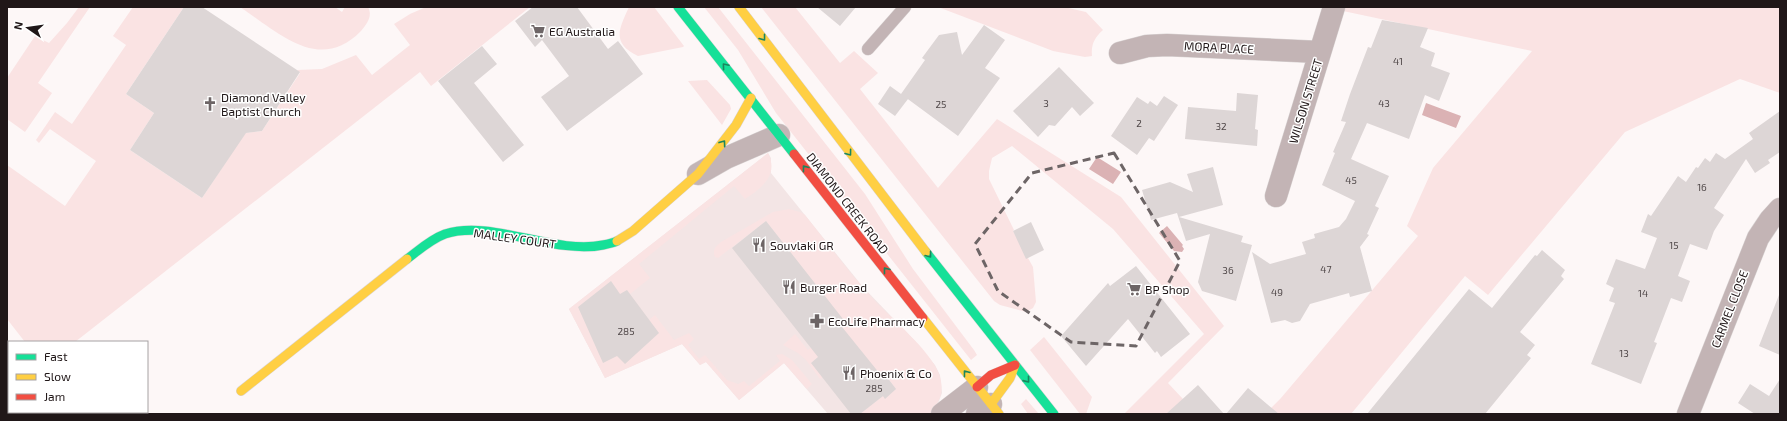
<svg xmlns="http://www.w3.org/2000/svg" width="1787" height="421" font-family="'Exo 2',sans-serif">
	<rect width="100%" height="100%" fill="#fdf7f7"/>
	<path fill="#f3e5e5" d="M768 153 771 158V173L863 287 914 340 935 365 940 375 942 393 939 401 930 414H828L784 363 739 400 706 362 700 365 682 344 605 378 569 309Z"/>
	<path fill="#fae3e3" d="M79 7H90L38 83 52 93 25 132 7 119V78L35 36 49 43 67 23Z
		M133 7H184L126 94 154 113 130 150 202 198 245 133 262 131 300 73 297 70 322 69 356 55 372 75 410 45 394 24 410 14 426 7H530L431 86 420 72 75 342H25L7 319V165L65 206 96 161 50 129 39 143 36 140 55 112 72 124 126 45 113 36Z
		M240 7H335L342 12 345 7H368C373 16 367 24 361 31 319 74 278 32 240 7Z
		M629 7H654L684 46 683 47 638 56C611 43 619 29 629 7Z
		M704 7H718L865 194 913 269 974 350 977 355 971 360 776 113 738 50Z
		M761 7H795L840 63 854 51 878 73 860 89 938 188 997 119 1121 197 1224 326 1168 383 1197 414H1124L1204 334 1113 229 1012 146 992 158 989 171V179L1014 230 1013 231 1033 267 1036 302 1033 308 1026 312 1000 305 994 301Z
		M938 7H1064L1086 12 1103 30C1094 38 1091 45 1092 56L1085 57 1053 51Z
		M1344 7H1780V93L1740 79 1625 132 1488 295 1465 276 1351 414H1265L1281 398 1418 236 1407 226 1433 168 1532 51 1343 11Z
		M707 80 730 105 731 109 722 125 688 81Z
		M768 153C779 175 762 188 745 199L734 186 639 264 650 278 630 294 649 320 655 315 674 340 689 333 694 339 688 345 699 359 705 355 727 380 738 384 744 381 749 386 780 361 776 355 782 354 792 360 812 384 807 389 784 363 739 400 706 362 700 365 682 344 605 378 569 309Z
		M789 209 800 212 805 215C828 244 850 274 875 301 893 320 930 350 939 374 945 390 940 402 930 414H860L883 396 885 398 896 389 883 372 880 374 831 346 811 363 823 377 820 379 806 360 798 353 783 345 795 334 808 350 844 321 766 221 718 258 715 257C712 250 716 246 721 242L773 212Z
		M1044 337 1092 397 1086 414H1080L1030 350Z
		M1026 399 1039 414H1028L1021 404Z"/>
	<path fill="#dbb2b4" d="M1426 103 1461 116 1456 128 1422 115Z
		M1097 157 1121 172 1113 184 1089 169Z
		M1167 226 1183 245 1182 246 1184 249 1182 252 1174 251 1159 233Z"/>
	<path fill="#ddd6d6" d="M184 7H202L300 72 262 131 246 133 202 198 130 150 154 113 126 94Z
		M533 7H577L608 49 618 41 643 74 567 131 541 97 569 76 542 40 535 47 515 21Z
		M817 7H856L840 26Z
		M1382 20 1428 28 1420 47 1435 53 1431 66 1450 73 1439 101 1425 95 1409 139 1367 123 1351 159 1389 176 1375 206 1379 208 1367 234 1369 235 1360 247 1372 291 1350 297 1349 293 1310 304 1300 321 1292 323 1285 320 1271 323 1252 252 1270 264 1306 254 1302 242 1315 238 1314 234 1339 227 1346 219 1355 201 1322 185 1335 153 1333 152 1346 122 1341 121 1350 94 1368 47 1371 48Z
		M984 25 1005 40 985 68 1000 78 958 136 901 94 925 60 922 58 939 35 957 32 962 55Z
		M482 46 497 64 474 83 524 145 503 162 438 81Z
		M1059 67 1094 103 1080 116 1072 107 1055 126 1049 125 1038 137 1013 111Z
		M890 86 908 99 895 116 878 104Z
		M1237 93 1258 95 1255 129 1258 130 1257 146 1185 139 1188 107 1236 111Z
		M1164 96 1178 105 1154 141 1149 138 1137 155 1111 136 1137 97 1148 104 1150 101 1157 106Z
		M1780 111V152L1768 160 1770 163 1755 173 1746 159 1714 208 1724 215 1714 231 1707 250 1690 244 1678 276 1690 281 1682 302 1671 298 1654 342 1657 343 1641 384 1591 364 1615 303 1609 301 1614 288 1606 284 1616 259 1645 269 1657 238 1641 232 1648 214 1651 216 1678 176 1686 182 1696 167 1698 168 1705 158 1710 162 1716 153 1725 159 1753 139 1749 133Z
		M1213 167 1223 205 1179 217 1243 236 1241 242 1252 245 1236 301 1202 291 1198 282 1210 234 1186 241 1177 213 1151 220 1142 190 1170 182 1193 192 1187 174Z
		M766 221 843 319 838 322 880 374 883 372 896 389 885 399 883 396 860 414H851L811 363 818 357 732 248Z
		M1031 222 1044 250 1026 259 1013 231Z
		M1542 250 1565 270 1561 276 1564 279 1520 332 1535 345 1527 355 1531 358 1485 414H1367L1469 289 1492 308 1535 255 1537 256Z
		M1136 266 1190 334 1161 357 1157 351 1155 353 1128 319 1086 366 1061 336 1108 283 1110 286Z
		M611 281 620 294 627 290 659 333 625 364 617 356 603 363 578 307Z
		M1779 295 1780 296V355L1759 346Z
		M1780 379V414H1755L1738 403 1750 384 1769 396Z
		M1198 385 1224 414H1166Z
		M1248 388 1279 414H1226Z"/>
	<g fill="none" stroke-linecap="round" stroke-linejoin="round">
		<defs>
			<path id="lane" d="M868 49 905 7"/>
			<path id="street" d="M1120 53 1147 46 1167 45 1319 52
				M698 174 726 158 779 135
				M1276 196 1334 7
				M942 414 977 387
				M977 414 991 404
				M1688 414 1758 238 1770 220 1780 209"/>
			<path id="fast" d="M678 7 794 154
				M926 252 1054 414
				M407 259C419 250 431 239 445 234 492 219 554 255 603 245 608 244 613 243 617 241"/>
			<path id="slow" d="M739 7 926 252
				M617 241 633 231 698 174 736 125 751 98
				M923 318 999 414
				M241 391 407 259
				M991 404 1010 378 1015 365"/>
			<path id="jam" d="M794 154 923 318
				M977 387 991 375 1015 365"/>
		</defs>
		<use href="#lane" stroke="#d9d4d4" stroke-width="13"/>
		<use href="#street" stroke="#d9d4d4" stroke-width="23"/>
		<use href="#fast" stroke="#d9d4d4" stroke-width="10"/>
		<use href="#slow" stroke="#d9d4d4" stroke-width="10"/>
		<use href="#jam" stroke="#d9d4d4" stroke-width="10"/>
		<use href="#lane" stroke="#c3b4b5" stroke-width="12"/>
		<use href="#street" stroke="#c3b4b5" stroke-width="22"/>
		<use href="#fast" stroke="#16e098" stroke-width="9"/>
		<use href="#slow" stroke="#ffcf43" stroke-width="9"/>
		<use href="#jam" stroke="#f24e42" stroke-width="9"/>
	</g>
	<defs><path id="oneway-chevron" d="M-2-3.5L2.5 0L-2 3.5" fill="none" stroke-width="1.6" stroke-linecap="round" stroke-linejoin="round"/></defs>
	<g stroke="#1a865e">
		<use href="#oneway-chevron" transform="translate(763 38) rotate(52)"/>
		<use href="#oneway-chevron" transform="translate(725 66) rotate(-130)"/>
		<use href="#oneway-chevron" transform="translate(723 143) rotate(-54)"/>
		<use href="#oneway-chevron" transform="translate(849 153) rotate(53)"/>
		<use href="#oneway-chevron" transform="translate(805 168) rotate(-128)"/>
		<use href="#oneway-chevron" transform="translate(929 255) rotate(52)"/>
		<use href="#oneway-chevron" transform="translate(886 270) rotate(-128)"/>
		<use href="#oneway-chevron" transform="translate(966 373) rotate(-128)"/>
		<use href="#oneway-chevron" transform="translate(1027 380) rotate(51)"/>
	</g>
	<path fill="none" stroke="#6d6566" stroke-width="3" stroke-dasharray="8 5" stroke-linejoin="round" d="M1114 153 1180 261 1136 346 1071 342 998 291 975 244 1032 173Z"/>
	<defs>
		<symbol id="supermarket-bare" viewBox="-9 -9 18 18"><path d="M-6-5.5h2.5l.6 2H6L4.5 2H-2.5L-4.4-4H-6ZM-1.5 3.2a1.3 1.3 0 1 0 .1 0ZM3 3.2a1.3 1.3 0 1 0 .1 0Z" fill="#6d6566" stroke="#fff" stroke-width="2.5" paint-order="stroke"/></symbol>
		<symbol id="church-bare" viewBox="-9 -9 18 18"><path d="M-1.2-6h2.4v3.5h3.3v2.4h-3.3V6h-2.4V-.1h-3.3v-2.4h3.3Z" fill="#6d6566" stroke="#fff" stroke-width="2.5" paint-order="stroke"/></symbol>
		<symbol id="restaurant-bare" viewBox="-9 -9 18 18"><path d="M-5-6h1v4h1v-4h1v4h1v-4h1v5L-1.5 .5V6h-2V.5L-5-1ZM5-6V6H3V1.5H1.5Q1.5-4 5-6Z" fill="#6d6566" stroke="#fff" stroke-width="2.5" paint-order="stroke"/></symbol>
		<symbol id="pharmacy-bare" viewBox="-9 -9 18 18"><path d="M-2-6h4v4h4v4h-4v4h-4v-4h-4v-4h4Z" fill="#6d6566" stroke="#fff" stroke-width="2.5" paint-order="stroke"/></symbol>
	</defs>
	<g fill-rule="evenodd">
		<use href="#supermarket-bare" x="528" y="21" width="20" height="20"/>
		<use href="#church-bare" x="200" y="94" width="20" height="20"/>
		<use href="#restaurant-bare" x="749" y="235" width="20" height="20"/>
		<use href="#restaurant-bare" x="779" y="277" width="20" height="20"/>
		<use href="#supermarket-bare" x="1124" y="279" width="20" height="20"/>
		<use href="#pharmacy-bare" x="807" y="311" width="20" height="20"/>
		<use href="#restaurant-bare" x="839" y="363" width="20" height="20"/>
	</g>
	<g text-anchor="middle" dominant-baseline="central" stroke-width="3" stroke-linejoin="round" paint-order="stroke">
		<g font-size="10" fill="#4f4748">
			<text x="1398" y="61">41</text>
			<text x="1046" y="103">3</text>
			<text x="1384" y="103">43</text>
			<text x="941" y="104">25</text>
			<text x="1139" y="123">2</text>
			<text x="1221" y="126">32</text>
			<text x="1351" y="180">45</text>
			<text x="1702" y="187">16</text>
			<text x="1674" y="245">15</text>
			<text x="1326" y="269">47</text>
			<text x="1228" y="270">36</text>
			<text x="1277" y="292">49</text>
			<text x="1643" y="293">14</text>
			<text x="626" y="331">285</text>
			<text x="1624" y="353">13</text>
			<text x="874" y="388">285</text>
		</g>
		<g font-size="12" fill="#201718" stroke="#fff" text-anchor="start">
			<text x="549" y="31">EG Australia</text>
			<text x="221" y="97">Diamond Valley<tspan x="221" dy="14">Baptist Church</tspan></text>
			<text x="770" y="245">Souvlaki GR</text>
			<text x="800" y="287">Burger Road</text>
			<text x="1145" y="289">BP Shop</text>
			<text x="828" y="321">EcoLife Pharmacy</text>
			<text x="860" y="373">Phoenix &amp; Co</text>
		</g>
		<g font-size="12" fill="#201718" stroke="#fff">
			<text transform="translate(1219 47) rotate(3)">MORA PLACE</text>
			<text transform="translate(1305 101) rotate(-73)">WILSON STREET</text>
			<text transform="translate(848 203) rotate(52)">DIAMOND CREEK ROAD</text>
			<text transform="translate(515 238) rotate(8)">MALLEY COURT</text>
			<text transform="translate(1729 309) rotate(-69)">CARMEL CLOSE</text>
		</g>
	</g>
	<rect width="1787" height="421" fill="none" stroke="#201718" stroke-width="16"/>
	<rect x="8" y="341" width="140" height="72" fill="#ffffff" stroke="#a6a2a3"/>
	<rect x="16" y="354" width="20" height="6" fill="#16e098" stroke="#a6a2a3"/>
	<text x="44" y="361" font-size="12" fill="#201718">Fast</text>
	<rect x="16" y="374" width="20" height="6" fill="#ffcf43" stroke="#a6a2a3"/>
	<text x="44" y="381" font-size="12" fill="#201718">Slow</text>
	<rect x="16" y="394" width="20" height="6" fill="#f24e42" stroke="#a6a2a3"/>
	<text x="44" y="401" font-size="12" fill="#201718">Jam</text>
	<g transform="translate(28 28) rotate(283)" stroke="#ffffff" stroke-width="3" paint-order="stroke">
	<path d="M0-3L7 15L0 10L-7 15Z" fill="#201718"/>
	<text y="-6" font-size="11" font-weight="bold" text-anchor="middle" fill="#201718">N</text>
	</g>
</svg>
